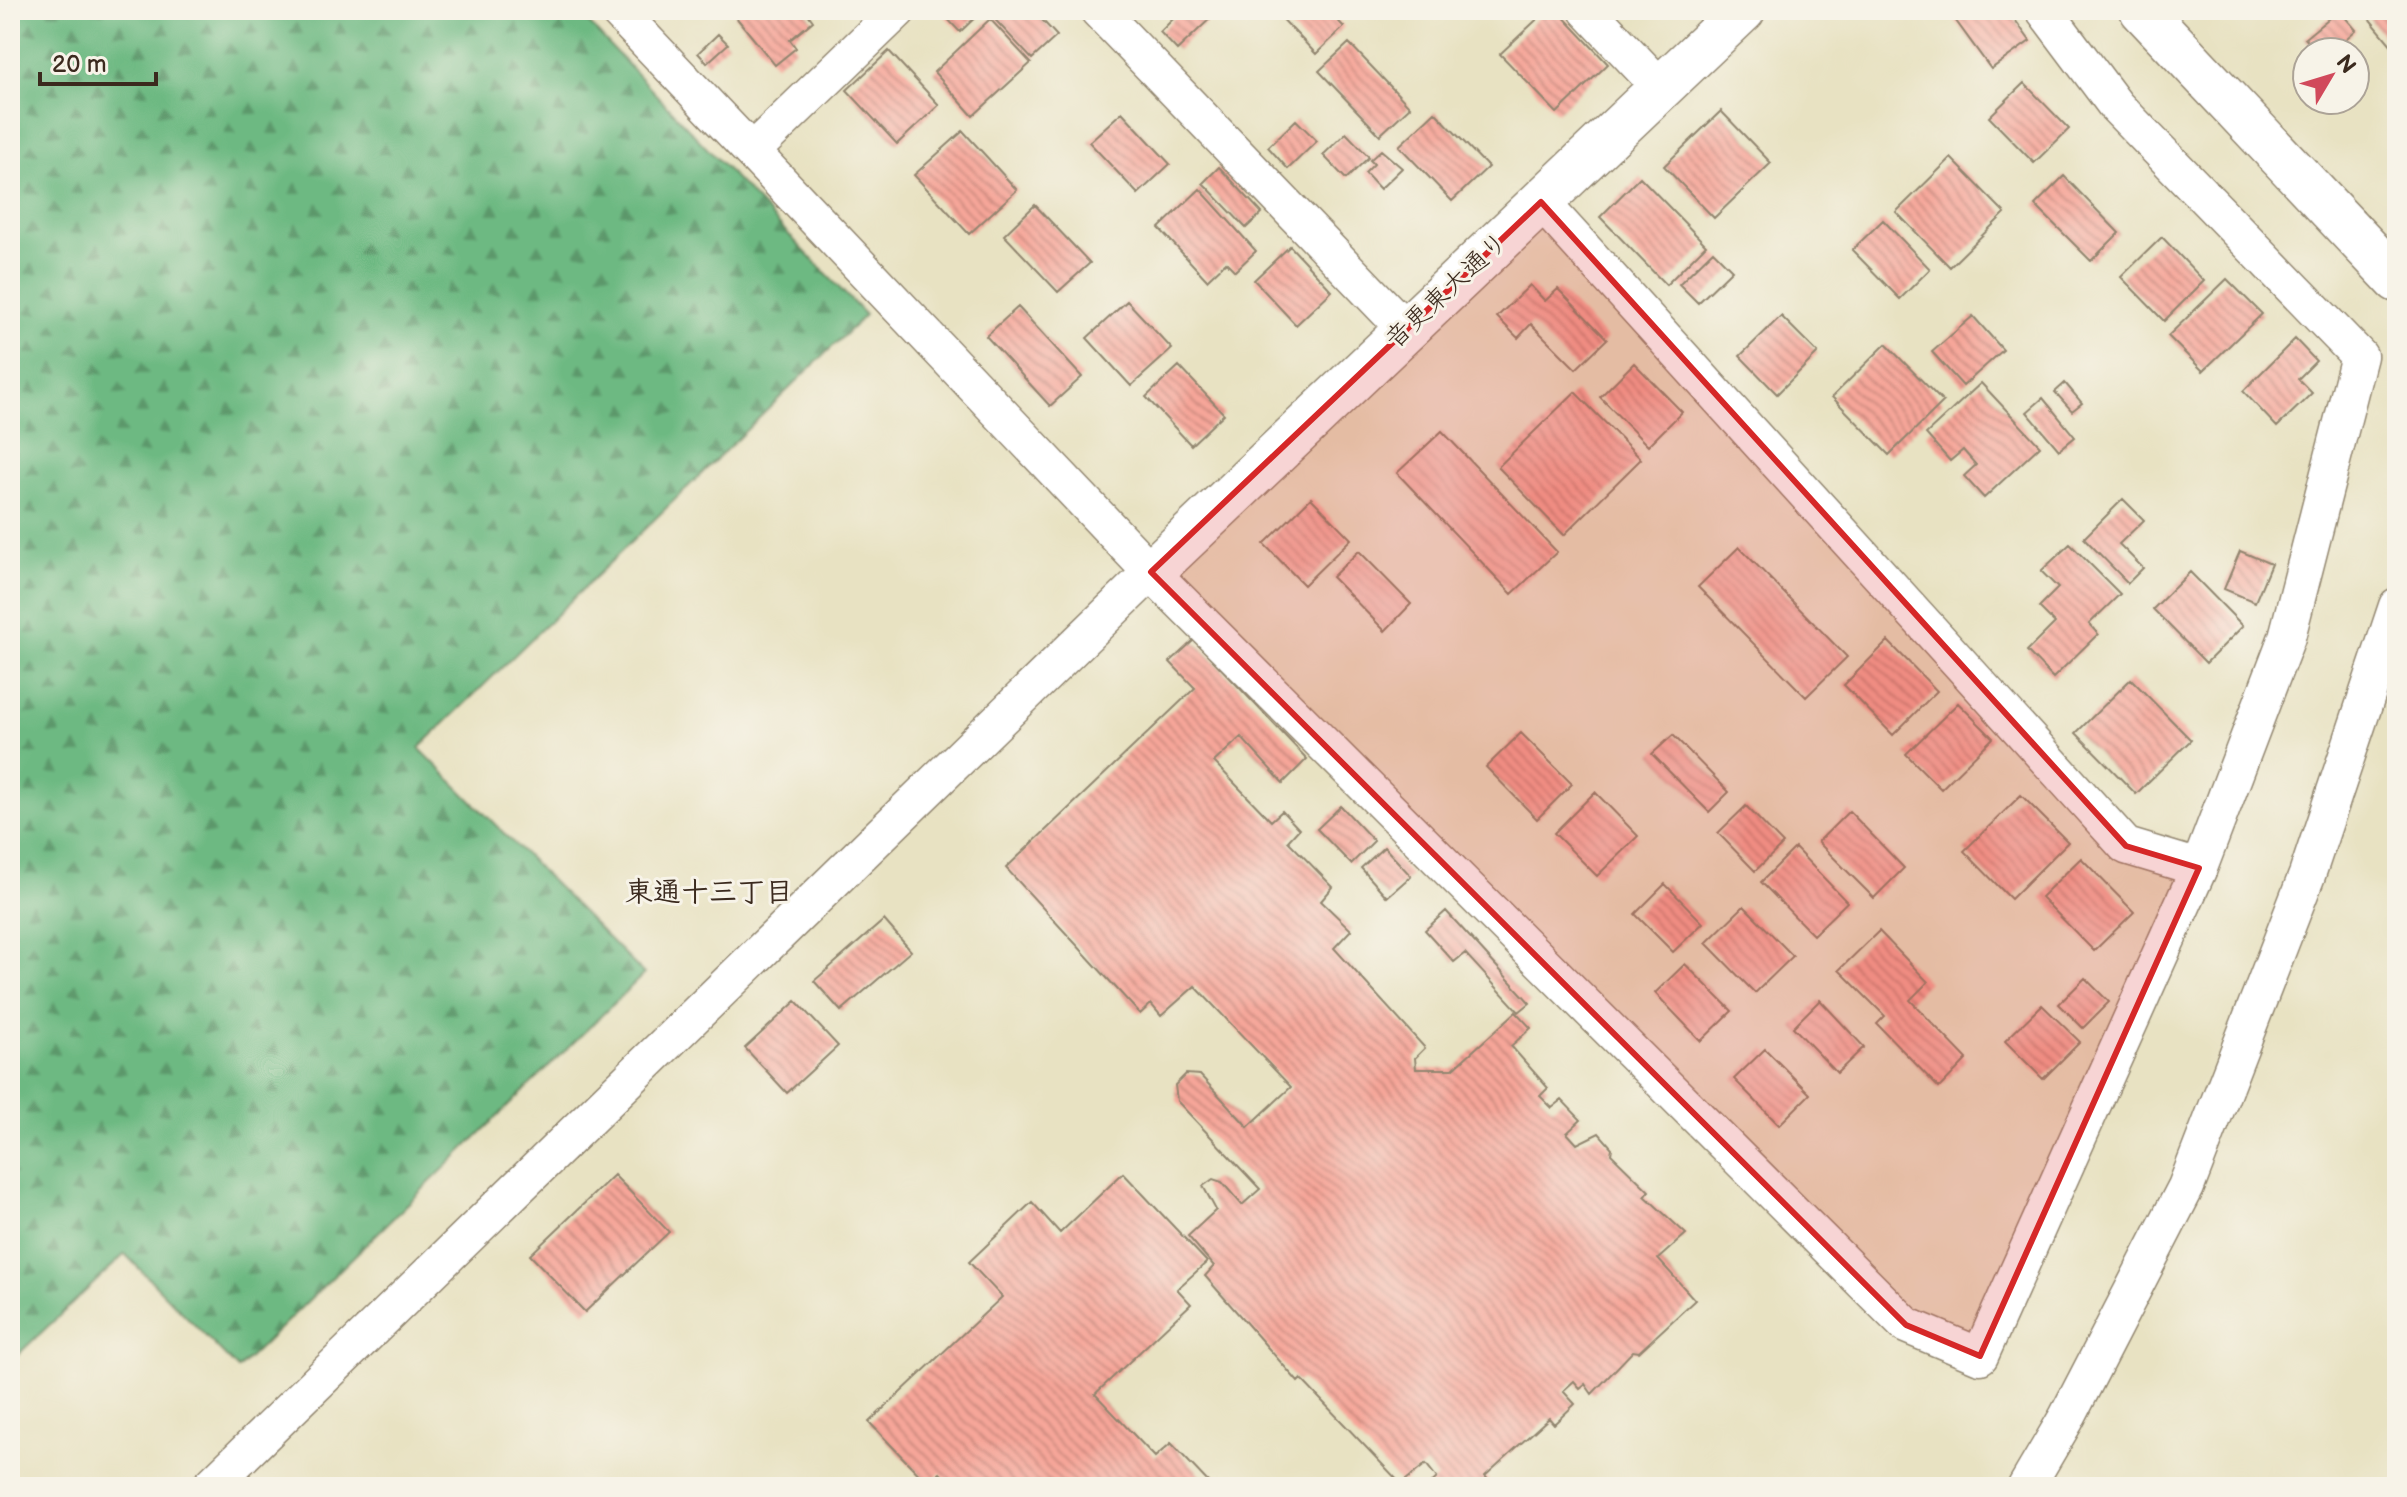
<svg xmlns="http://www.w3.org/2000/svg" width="2407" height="1497" font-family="'Balsamiq Sans','Klee One',sans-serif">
	<defs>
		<pattern id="forest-firs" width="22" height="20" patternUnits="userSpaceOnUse" patternTransform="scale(2)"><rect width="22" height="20" fill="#6db982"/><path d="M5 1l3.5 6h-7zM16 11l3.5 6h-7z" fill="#5b976a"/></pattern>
		<pattern id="building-back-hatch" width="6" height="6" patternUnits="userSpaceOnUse" patternTransform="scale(2)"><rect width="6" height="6" fill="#f6a699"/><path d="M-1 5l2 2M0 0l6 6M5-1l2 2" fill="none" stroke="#c8877c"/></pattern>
	</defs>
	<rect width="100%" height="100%" fill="#f7f3e8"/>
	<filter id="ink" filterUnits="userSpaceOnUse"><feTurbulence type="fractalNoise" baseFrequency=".0125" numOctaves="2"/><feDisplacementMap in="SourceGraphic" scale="16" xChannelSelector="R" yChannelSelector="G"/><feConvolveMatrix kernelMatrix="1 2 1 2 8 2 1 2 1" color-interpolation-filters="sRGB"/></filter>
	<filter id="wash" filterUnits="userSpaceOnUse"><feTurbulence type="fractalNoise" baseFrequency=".006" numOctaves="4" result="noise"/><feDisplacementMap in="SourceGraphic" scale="32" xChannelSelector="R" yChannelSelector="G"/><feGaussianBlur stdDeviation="1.8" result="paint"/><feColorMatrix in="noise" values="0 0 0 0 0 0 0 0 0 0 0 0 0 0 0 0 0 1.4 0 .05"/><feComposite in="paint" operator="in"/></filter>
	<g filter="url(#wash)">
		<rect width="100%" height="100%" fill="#e8e2c2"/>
		<path fill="url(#forest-firs)" stroke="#547250" stroke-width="2" d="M10 10H576L865 315 419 748 644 974 238 1369 125 1254 10 1362Z"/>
		<g id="blocks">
			<path fill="url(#building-back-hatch)" d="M741 10H805L813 21 790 40 796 48 775 65 735 16Z
				M950 10H983L960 32 944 15Z
				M986 10H1033L1057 36 1032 59Z
				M1182 10H1211L1215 14 1177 50 1160 32Z
				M1274 10H1328L1344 27 1316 54Z
				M1547 10H1557L1608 64 1557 113 1500 54Z
				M1948 10H2008L2030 41 1991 69Z
				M2339 10 2356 30 2331 52H2317L2305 38Z
				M2362 10H2397V52Z
				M990 19 1031 63 973 116 934 72Z
				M718 34 728 44 707 63 698 53Z
				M1349 43 1410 107 1380 135 1319 71Z
				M889 51 939 105 897 144 847 90Z
				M2024 83 2069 129 2034 163 1989 117Z
				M1721 111 1771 163 1714 218 1664 166Z
				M1122 112 1170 164 1138 194 1089 142Z
				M1435 112 1488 167 1452 201 1399 146Z
				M1296 120 1317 141 1288 169 1268 147Z
				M963 131 1017 190 969 234 914 175Z
				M1346 133 1369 157 1346 179 1323 155Z
				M1381 150 1402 168 1380 189 1365 173 1374 164 1370 160Z
				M1951 158 2005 213 1950 267 1896 212Z
				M1219 167 1262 213 1246 228 1203 183Z
				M2064 176 2119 233 2091 261 2035 205Z
				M1640 177 1706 245 1666 285 1600 217Z
				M1200 189 1256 251 1235 271 1226 262 1207 280 1159 228Z
				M1035 205 1090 263 1058 292 1004 235Z
				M1883 220 1930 269 1900 299 1852 250Z
				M2162 237 2204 281 2164 321 2121 277Z
				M1290 246 1332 291 1296 325 1254 280Z
				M1713 251 1732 270 1698 303 1679 284Z
				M2227 279 2262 314 2203 371 2168 336Z
				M1530 285 1545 301 1558 289 1607 339 1576 369 1531 324 1518 338 1497 317Z
				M1127 301 1172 349 1131 386 1087 338Z
				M1018 307 1082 377 1050 406 986 336Z
				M1781 316 1818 353 1777 394 1740 356Z
				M1973 316 2003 350 1963 386 1932 352Z
				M2295 339 2316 361 2298 379 2312 393 2277 427 2243 391Z
				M1886 344 1943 402 1889 455 1832 397Z
				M1634 363 1682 412 1648 446 1600 397Z
				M1179 366 1224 414 1191 445 1146 397Z
				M1981 383 2040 446 1984 498 1964 476 1976 465 1963 450 1950 461 1926 434Z
				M2065 383 2082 403 2072 411 2055 392Z
				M1575 392 1641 459 1564 535 1498 467Z
				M2043 398 2075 437 2059 450 2027 412Z
				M1442 431 1557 552 1512 594 1397 473Z
				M1311 498 1351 539 1304 585 1264 544Z
				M2123 499 2144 520 2119 544 2143 568 2128 583 2084 538Z
				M2070 544 2120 594 2089 624 2098 634 2053 678 2027 651 2055 623 2039 607 2058 588 2041 571Z
				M1739 547 1847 657 1806 697 1698 587Z
				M1359 551 1411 604 1385 631 1332 577Z
				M2240 551 2271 564 2255 602 2224 589Z
				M2190 572 2243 626 2206 663 2153 609Z
				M1194 640 1307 759 1283 783 1241 737 1214 762 1271 821 1282 811 1299 829 1288 841 1333 887 1321 901 1351 930 1334 948 1425 1048 1415 1058 1416 1069H1453L1516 1012 1531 1028 1511 1046 1548 1088 1540 1096 1552 1108 1562 1100 1581 1120 1567 1133 1577 1144 1599 1133 1612 1148 1611 1154 1649 1191 1645 1196 1686 1234 1658 1259 1695 1300 1639 1352 1633 1351 1592 1394 1585 1384 1580 1388 1574 1381 1563 1391 1575 1404 1554 1424 1549 1418 1485 1476 1490 1482 1486 1487H1427L1437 1478 1426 1464 1401 1484 1301 1379 1298 1382 1205 1276 1214 1266 1188 1236 1216 1210 1203 1186 1213 1179 1222 1182 1242 1205 1260 1189 1177 1101 1175 1085 1186 1074 1200 1075 1248 1127 1291 1087 1195 986 1161 1016 1151 1004 1140 1014 1006 868 1195 688 1170 662Z
				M1888 641 1937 691 1893 735 1844 685Z
				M2131 679 2191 740 2136 794 2076 733Z
				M1958 703 1993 738 1941 789 1906 754Z
				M1521 733 1572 784 1537 819 1486 767Z
				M1673 735 1729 792 1709 812 1652 754Z
				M1595 792 1638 836 1597 876 1554 833Z
				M2021 795 2068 842 2011 899 1964 851Z
				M1341 806 1374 841 1351 864 1317 829Z
				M1746 806 1783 844 1755 871 1718 833Z
				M1849 811 1904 868 1874 898 1818 842Z
				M1384 847 1411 876 1387 897 1361 868Z
				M1795 848 1847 902 1813 935 1761 882Z
				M2081 858 2134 912 2094 951 2041 897Z
				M1665 884 1703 923 1673 952 1635 914Z
				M1744 906 1793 956 1755 993 1706 943Z
				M1446 911 1530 1003 1519 1012 1465 953 1454 962 1425 930Z
				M884 920 911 951 841 1011 814 981Z
				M1879 931 1928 982 1910 1000 1967 1059 1939 1088 1877 1024 1885 1016 1839 970Z
				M1685 964 1732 1011 1701 1041 1655 993Z
				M2085 978 2109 1002 2083 1028 2059 1004Z
				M1820 1000 1864 1047 1837 1073 1793 1027Z
				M796 1001 838 1046 787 1093 745 1048Z
				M2042 1005 2080 1042 2043 1079 2005 1041Z
				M1765 1049 1810 1094 1779 1125 1734 1079Z
				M1123 1173 1207 1262 1177 1289 1191 1304 1095 1394 1155 1457 1171 1443 1210 1484 953 1487 940 1473 928 1484 869 1422 1002 1297 969 1262 1032 1202 1060 1233Z
				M614 1175 669 1232 585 1312 530 1255Z"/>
		</g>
	</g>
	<g filter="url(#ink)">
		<use href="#blocks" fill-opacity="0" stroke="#928670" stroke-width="2"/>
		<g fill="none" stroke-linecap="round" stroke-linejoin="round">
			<defs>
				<path id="street" d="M617 10 1151 572 1906 1325 1980 1356 2199 868 2287 637 2359 356 2116 106 2044 10
					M1098 10 1406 330
					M1587 10 1661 88
					M752 151 898 10
					M1541 202 2126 846 2199 868
					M210 1487 1151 572
					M2026 1487 2066 1419 2186 1187 2307 875 2397 606"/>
				<path id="secondary" d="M2142 10 2397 280
					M1151 572 1743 10"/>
			</defs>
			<use href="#street" stroke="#928670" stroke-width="39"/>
			<use href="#secondary" stroke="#928670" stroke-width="47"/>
			<use href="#street" stroke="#fff" stroke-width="36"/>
			<use href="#secondary" stroke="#fff" stroke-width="44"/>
		</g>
	</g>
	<path fill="#d62828" fill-opacity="0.2" stroke="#d62828" stroke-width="6" stroke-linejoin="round" d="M1541 202 2126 846 2199 868 1980 1356 1906 1325 1151 572Z"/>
	<g text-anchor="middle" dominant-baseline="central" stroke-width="6" stroke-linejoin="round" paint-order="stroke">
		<g font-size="26" fill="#3b2a1e" stroke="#f7f3e8">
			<text transform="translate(1447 291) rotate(-43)">音更東大通り</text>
		</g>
		<g font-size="28" font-weight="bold" fill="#3b2a1e" stroke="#f7f3e8">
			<text x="709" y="892">東通十三丁目</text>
		</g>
	</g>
	<rect width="2407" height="1497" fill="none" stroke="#f7f3e8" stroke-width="40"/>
	<g transform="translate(2331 76) rotate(52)"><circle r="38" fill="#f7f3e8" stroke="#aca397" stroke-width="2"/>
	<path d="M0-6L14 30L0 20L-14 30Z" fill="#d1495b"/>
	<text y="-12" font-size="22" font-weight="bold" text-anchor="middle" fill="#3b2a1e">N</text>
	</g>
	<path d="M40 72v12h116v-12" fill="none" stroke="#3b2a1e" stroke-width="4"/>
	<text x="52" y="72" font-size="24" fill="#3b2a1e" stroke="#f7f3e8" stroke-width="6" paint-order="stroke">20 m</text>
</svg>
